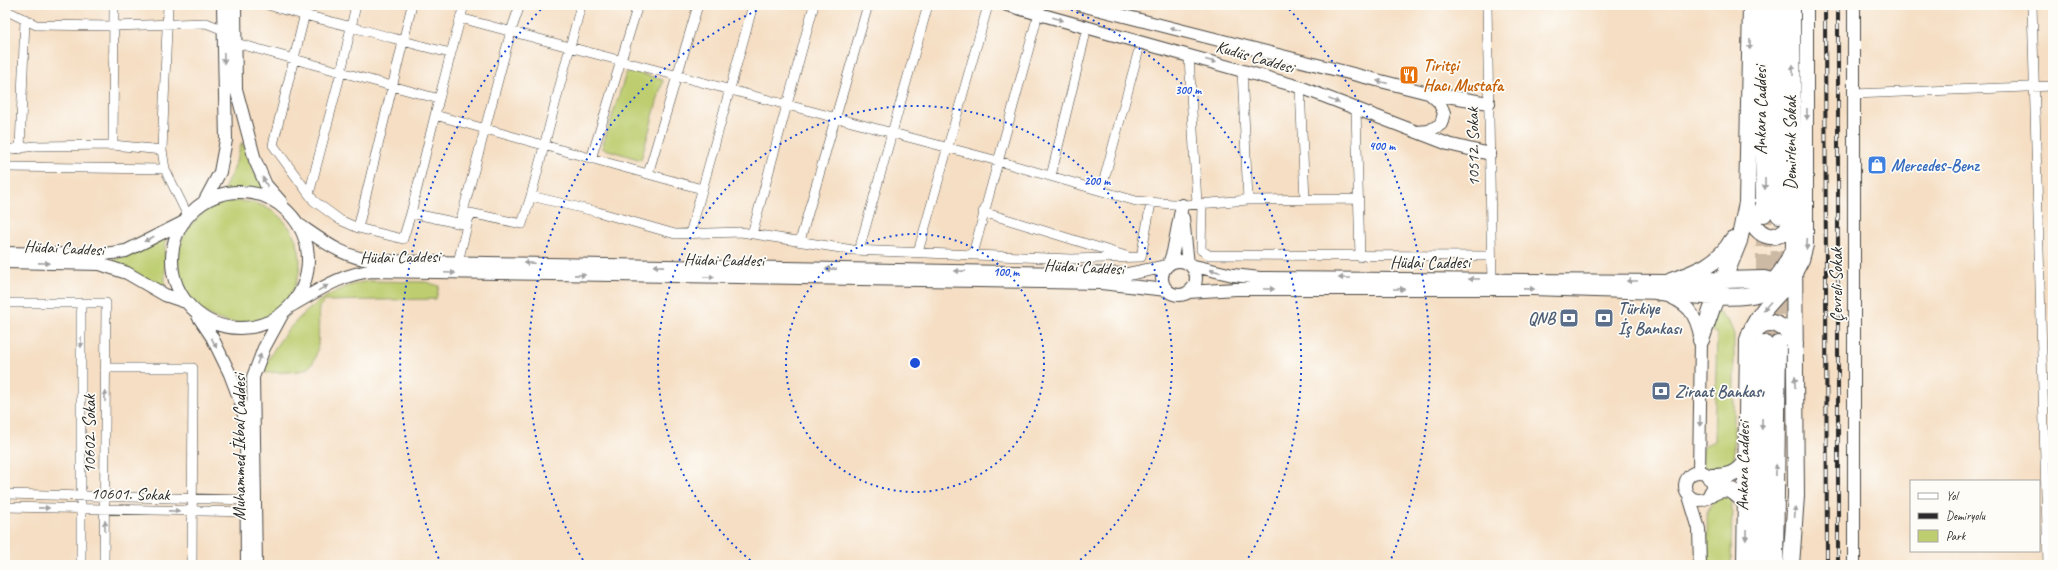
<svg xmlns="http://www.w3.org/2000/svg" width="2058" height="570" font-family="Caveat,sans-serif">
	<rect width="100%" height="100%" fill="#fdfcf7"/>
	<filter id="ink" filterUnits="userSpaceOnUse"><feTurbulence type="fractalNoise" baseFrequency=".025" numOctaves="2"/><feDisplacementMap in="SourceGraphic" scale="8" xChannelSelector="R" yChannelSelector="G"/><feConvolveMatrix kernelMatrix="1 2 1 2 8 2 1 2 1" color-interpolation-filters="sRGB"/></filter>
	<filter id="wash" filterUnits="userSpaceOnUse"><feTurbulence type="fractalNoise" baseFrequency=".012" numOctaves="4" result="noise"/><feDisplacementMap in="SourceGraphic" scale="16" xChannelSelector="R" yChannelSelector="G"/><feGaussianBlur stdDeviation="0.9" result="paint"/><feColorMatrix in="noise" values="0 0 0 0 0 0 0 0 0 0 0 0 0 0 0 0 0 1.4 0 .05"/><feComposite in="paint" operator="in"/></filter>
	<g filter="url(#wash)">
		<rect width="100%" height="100%" fill="#f5dec3"/>
		<path fill="#bdcd70" stroke="#747c4e" d="M632 71 663 80 641 160 602 148 626 73Z
			M242 142 253 170 269 195 247 190 223 191 234 168Z
			M178 262a61 61 0 1 1 122 0a61 61 0 1 1-122 0Z
			M165 238V289L107 261 138 253Z
			M371 281 426 282 439 286 436 299 325 301 319 307C317 323 324 365 303 370 291 373 276 372 263 373 277 331 325 285 371 281Z
			M1715 310 1728 320 1734 334V468L1718 471 1701 466 1703 446 1714 441 1717 334 1708 329Z
			M1725 496 1732 499 1731 565H1708L1707 512 1714 500Z"/>
	</g>
	<g filter="url(#ink)">
		<g fill="none" stroke-linecap="round" stroke-linejoin="round">
			<path stroke="#cdbaa5" stroke-width="16" stroke-dasharray="16 8" stroke-linecap="butt" d="M1778 339 1779 215
				M1764 343V214"/>
			<defs>
				<path id="street" d="M168 5 162 150 165 169 188 216
					M268 5C296 14 323 19 351 27 385 35 417 46 451 53L464 5
					M307 5 273 145 314 201 340 220 358 228 403 239 411 213 467 225
					M1487 5 1492 286
					M2032 5 2048 565
					M5 10 36 25 114 26 206 23 224 30
					M460 18 998 161 1136 201 1185 205 1248 200 1359 199
					M236 43 439 99 411 213
					M1189 56 1197 204
					M1242 70 1248 200
					M1300 87 1305 200
					M1854 94 2053 86
					M439 99 451 53
					M1356 110 1360 257
					M435 115 702 189
					M113 145 114 5
					M20 149 25 19
					M5 150 35 146 113 145 162 150
					M591 159 638 5
					M5 167 165 169
					M648 174 698 5
					M1051 176 1085 36
					M1101 191 1138 53
					M309 194 341 72 356 5
					M531 196 581 5
					M1202 204 1201 250 1209 255 1491 256
					M983 212 1126 256
					M460 223 511 31 520 5
					M358 228 412 5
					M690 234 753 5
					M752 234 814 5
					M800 241 868 5
					M859 250 928 5
					M918 252 987 9
					M973 254 1036 22
					M458 262 470 213 522 224 531 196 598 212 675 234 741 232 853 250 1071 259 1141 257 1151 203
					M5 303H106L104 565
					M105 368H193L192 565
					M5 494 252 500
					M5 507 252 512
					M81 565V303"/>
				<path id="secondary" d="M235 5 236 89 255 160 266 185 281 202
					M1007 5 1300 87 1448 144 1490 154
					M1081 5 1428 93 1489 103
					M1854 5V565
					M1417 132 1429 131 1441 124 1444 113 1439 102 1429 93
					M172 260a68 68 0 1 1 136 0a68 68 0 1 1-136 0Z
					M204 202 220 172 226 140 223 5
					M1183 218 1188 264
					M298 224C323 241 345 259 377 261L1128 274 1167 266
					M5 253 98 255 126 251 184 222
					M1162 278a17 17 0 1 1 34 0a17 17 0 1 1-34 0Z
					M5 262 100 264 127 273 165 295 186 302
					M1169 264 1173 252 1182 205
					M1190 265 1233 275 1260 278 1671 281
					M1794 277 1803 260 1807 245V5
					M1188 292 1236 289H1531L1660 293C1687 302 1696 312 1701 340L1699 472
					M289 307C316 292 342 273 373 271L1101 283 1167 290
					M198 316 212 337 230 374 243 408 246 434 247 565
					M1685 486a14 14 0 1 1 28 0a14 14 0 1 1-28 0Z
					M1689 496 1699 529 1700 565
					M256 565 253 377 264 348 283 313"/>
				<path id="highway" d="M1764 5V214
					M1748 207C1751 235 1778 250 1793 219
					M1779 215V5
					M1671 281C1697 272 1719 264 1733 239
					M1683 281 1764 279 1779 283
					M1660 293C1682 294 1739 300 1756 294 1773 287 1785 268 1792 252
					M1751 337C1764 312 1786 324 1795 344
					M1701 340 1712 308 1739 241 1747 203 1751 5
					M1710 477C1728 477 1737 475 1747 460
					M1712 493C1726 484 1737 492 1746 504
					M1745 565 1748 340C1755 314 1776 297 1793 278
					M1759 565 1764 343
					M1775 565 1778 344
					M1791 565 1796 496 1792 5"/>
			</defs>
			<use href="#street" stroke="#494642" stroke-width="10"/>
			<use href="#secondary" stroke="#494642" stroke-width="14"/>
			<use href="#highway" stroke="#494642" stroke-width="18"/>
			<use href="#street" stroke="#fff" stroke-width="9"/>
			<use href="#secondary" stroke="#fff" stroke-width="12"/>
			<use href="#highway" stroke="#fff" stroke-width="16"/>
			<defs>
				<path id="rail" d="M1825 5 1827 565
					M1838 5V565"/>
			</defs>
			<use href="#rail" stroke="#2b2b2b" stroke-width="4"/>
			<use href="#rail" stroke="#fdfcf7" stroke-width="2.5" stroke-dasharray="8" stroke-linecap="butt"/>
		</g>
		<defs><path id="oneway-solid" d="M-6-.8H1V-3.2L6.5 0L1 3.2V.8H-6Z"/></defs>
		<g fill="#a0a0a0">
			<use href="#oneway-solid" transform="translate(1058 19) rotate(16)"/>
			<use href="#oneway-solid" transform="translate(1175 29) rotate(-165)"/>
			<use href="#oneway-solid" transform="translate(1750 44) rotate(90)"/>
			<use href="#oneway-solid" transform="translate(224 58) rotate(88)"/>
			<use href="#oneway-solid" transform="translate(1211 61) rotate(15)"/>
			<use href="#oneway-solid" transform="translate(1793 70) rotate(-90)"/>
			<use href="#oneway-solid" transform="translate(1382 82) rotate(-166)"/>
			<use href="#oneway-solid" transform="translate(1334 101) rotate(22)"/>
			<use href="#oneway-solid" transform="translate(1807 114) rotate(90)"/>
			<use href="#oneway-solid" transform="translate(265 182) rotate(-119)"/>
			<use href="#oneway-solid" transform="translate(1765 184) rotate(90)"/>
			<use href="#oneway-solid" transform="translate(149 239) rotate(152)"/>
			<use href="#oneway-solid" transform="translate(1807 244) rotate(93)"/>
			<use href="#oneway-solid" transform="translate(44 263) rotate(1)"/>
			<use href="#oneway-solid" transform="translate(529 263) rotate(-179)"/>
			<use href="#oneway-solid" transform="translate(659 266) rotate(-179)"/>
			<use href="#oneway-solid" transform="translate(831 269) rotate(-179)"/>
			<use href="#oneway-solid" transform="translate(960 271) rotate(-179)"/>
			<use href="#oneway-solid" transform="translate(1215 271) rotate(-167)"/>
			<use href="#oneway-solid" transform="translate(450 273) rotate(2)"/>
			<use href="#oneway-solid" transform="translate(580 275) rotate(1)"/>
			<use href="#oneway-solid" transform="translate(709 277) rotate(1)"/>
			<use href="#oneway-solid" transform="translate(1344 278) rotate(-180)"/>
			<use href="#oneway-solid" transform="translate(1474 279) rotate(-180)"/>
			<use href="#oneway-solid" transform="translate(1632 281) rotate(180)"/>
			<use href="#oneway-solid" transform="translate(323 288) rotate(-29)"/>
			<use href="#oneway-solid" transform="translate(1269 289)"/>
			<use href="#oneway-solid" transform="translate(1399 289)"/>
			<use href="#oneway-solid" transform="translate(1529 289) rotate(1)"/>
			<use href="#oneway-solid" transform="translate(1767 306) rotate(132)"/>
			<use href="#oneway-solid" transform="translate(81 342) rotate(90)"/>
			<use href="#oneway-solid" transform="translate(214 343) rotate(63)"/>
			<use href="#oneway-solid" transform="translate(259 359) rotate(-68)"/>
			<use href="#oneway-solid" transform="translate(1795 382) rotate(-90)"/>
			<use href="#oneway-solid" transform="translate(105 396) rotate(-90)"/>
			<use href="#oneway-solid" transform="translate(1700 421) rotate(91)"/>
			<use href="#oneway-solid" transform="translate(1762 424) rotate(91)"/>
			<use href="#oneway-solid" transform="translate(1776 470) rotate(-89)"/>
			<use href="#oneway-solid" transform="translate(44 508) rotate(1)"/>
			<use href="#oneway-solid" transform="translate(174 511) rotate(1)"/>
			<use href="#oneway-solid" transform="translate(1795 512) rotate(-86)"/>
			<use href="#oneway-solid" transform="translate(105 526) rotate(-90)"/>
			<use href="#oneway-solid" transform="translate(1746 535) rotate(91)"/>
		</g>
	</g>
	<g fill="none" stroke="#1d4ed8" stroke-width="2" stroke-dasharray="2 4">
		<circle cx="915" cy="363" r="129"/>
		<path d="M755 564A257 257 0 1 1 1075 564"/>
		<path d="M586 565A386 386 0 0 1 770 5M1060 5A386 386 0 0 1 1244 565"/>
		<path d="M441 564A515 515 0 0 1 545 5M1285 5A515 515 0 0 1 1389 564"/>
	</g>
	<defs>
		<symbol id="restaurant-square" viewBox="-11 -11 22 22"><rect x="-9" y="-9" width="18" height="18" rx="4" fill="#e8710a" stroke="#fdfcf7"/><path d="M-5-6h1v4h1v-4h1v4h1v-4h1v5L-1.5 .5V6h-2V.5L-5-1ZM5-6V6H3V1.5H1.5Q1.5-4 5-6Z" fill="#fff"/></symbol>
		<symbol id="shop-square" viewBox="-11 -11 22 22"><rect x="-9" y="-9" width="18" height="18" rx="4" fill="#3f7fe0" stroke="#fdfcf7"/><path d="M-5-2.5h2.3a2.7 3.5 0 0 1 5.4 0H5L5.5 6h-11ZM-1.5-2.5h3a1.5 2.3 0 0 0-3 0Z" fill="#fff"/></symbol>
		<symbol id="bank-square" viewBox="-11 -11 22 22"><rect x="-9" y="-9" width="18" height="18" rx="4" fill="#5c6f8a" stroke="#fdfcf7"/><path d="M-6-4H6V4H-6ZM0-2.3a2.3 2.3 0 1 0 0 4.6a2.3 2.3 0 1 0 0-4.6Z" fill="#fff"/></symbol>
	</defs>
	<g fill-rule="evenodd">
		<use href="#restaurant-square" x="1398" y="64" width="22" height="22"/>
		<use href="#shop-square" x="1866" y="154" width="22" height="22"/>
		<use href="#bank-square" x="1558" y="307" width="22" height="22"/>
		<use href="#bank-square" x="1593" y="307" width="22" height="22"/>
		<use href="#bank-square" x="1650" y="380" width="22" height="22"/>
	</g>
	<g text-anchor="middle" dominant-baseline="central" stroke-width="3.5" stroke-linejoin="round" paint-order="stroke">
		<g font-size="17" fill="#2b2b2b" stroke="#fdfcf7">
			<text transform="translate(1255 57) rotate(16)">Kudüs Caddesi</text>
			<text transform="translate(1760 110) rotate(-90)">Ankara Caddesi</text>
			<text transform="translate(1790 143) rotate(-90)">Demirlenk Sokak</text>
			<text transform="translate(1473 147) rotate(-91)">10512. Sokak</text>
			<text transform="translate(64 248) rotate(3)">Hüdai Caddesi</text>
			<text transform="translate(400 257) rotate(-1)">Hüdai Caddesi</text>
			<text transform="translate(724 260) rotate(1)">Hüdai Caddesi</text>
			<text x="1430" y="262">Hüdai Caddesi</text>
			<text transform="translate(1084 267) rotate(3)">Hüdai Caddesi</text>
			<text transform="translate(1836 285) rotate(-90)">Çevreli Sokak</text>
			<text transform="translate(89 434) rotate(-90)">10602. Sokak</text>
			<text transform="translate(239 447) rotate(-90)">Muhammed İkbal Caddesi</text>
			<text transform="translate(1743 466) rotate(-89)">Ankara Caddesi</text>
			<text transform="translate(130 494) rotate(1)">10601. Sokak</text>
		</g>
		<g font-size="17" font-weight="bold" fill="#c56008" stroke="#fdfcf7" text-anchor="start">
			<text x="1423" y="65">Tiritçi<tspan x="1423" dy="20">Hacı Mustafa</tspan></text>
		</g>
		<g font-size="17" font-weight="bold" fill="#366cbe" stroke="#fdfcf7" text-anchor="start">
			<text x="1891" y="165">Mercedes-Benz</text>
		</g>
		<g font-size="17" font-weight="bold" fill="#4e5e75" stroke="#fdfcf7" text-anchor="start">
			<text x="1618" y="308">Türkiye<tspan x="1618" dy="20">İş Bankası</tspan></text>
			<text x="1555" y="318" text-anchor="end">QNB</text>
			<text x="1675" y="391">Ziraat Bankası</text>
		</g>
	</g>
	<circle cx="915" cy="363" r="6" fill="#1d4ed8" stroke="#fdfcf7" stroke-width="2"/>
	<g font-size="12" text-anchor="middle" font-weight="bold" fill="#1d4ed8" stroke="#fdfcf7" stroke-width="3.5" stroke-linejoin="round" paint-order="stroke">
		<text x="1188" y="94">300 m</text>
		<text x="1382" y="150">400 m</text>
		<text x="1097" y="185">200 m</text>
		<text x="1006" y="276">100 m</text>
	</g>
	<rect width="2058" height="570" fill="none" stroke="#fdfcf7" stroke-width="20"/>
	<rect x="1910" y="480" width="130" height="72" fill="#fdfcf7" stroke="#a9a8a5"/>
	<rect x="1918" y="493" width="20" height="6" fill="#ffffff" stroke="#a9a8a5"/>
	<text x="1946" y="500" font-size="12" fill="#2b2b2b">Yol</text>
	<rect x="1918" y="513" width="20" height="6" fill="#2b2b2b" stroke="#a9a8a5"/>
	<text x="1946" y="520" font-size="12" fill="#2b2b2b">Demiryolu</text>
	<rect x="1918" y="530" width="20" height="12" fill="#bdcd70" stroke="#a9a8a5"/>
	<text x="1946" y="540" font-size="12" fill="#2b2b2b">Park</text>
</svg>
